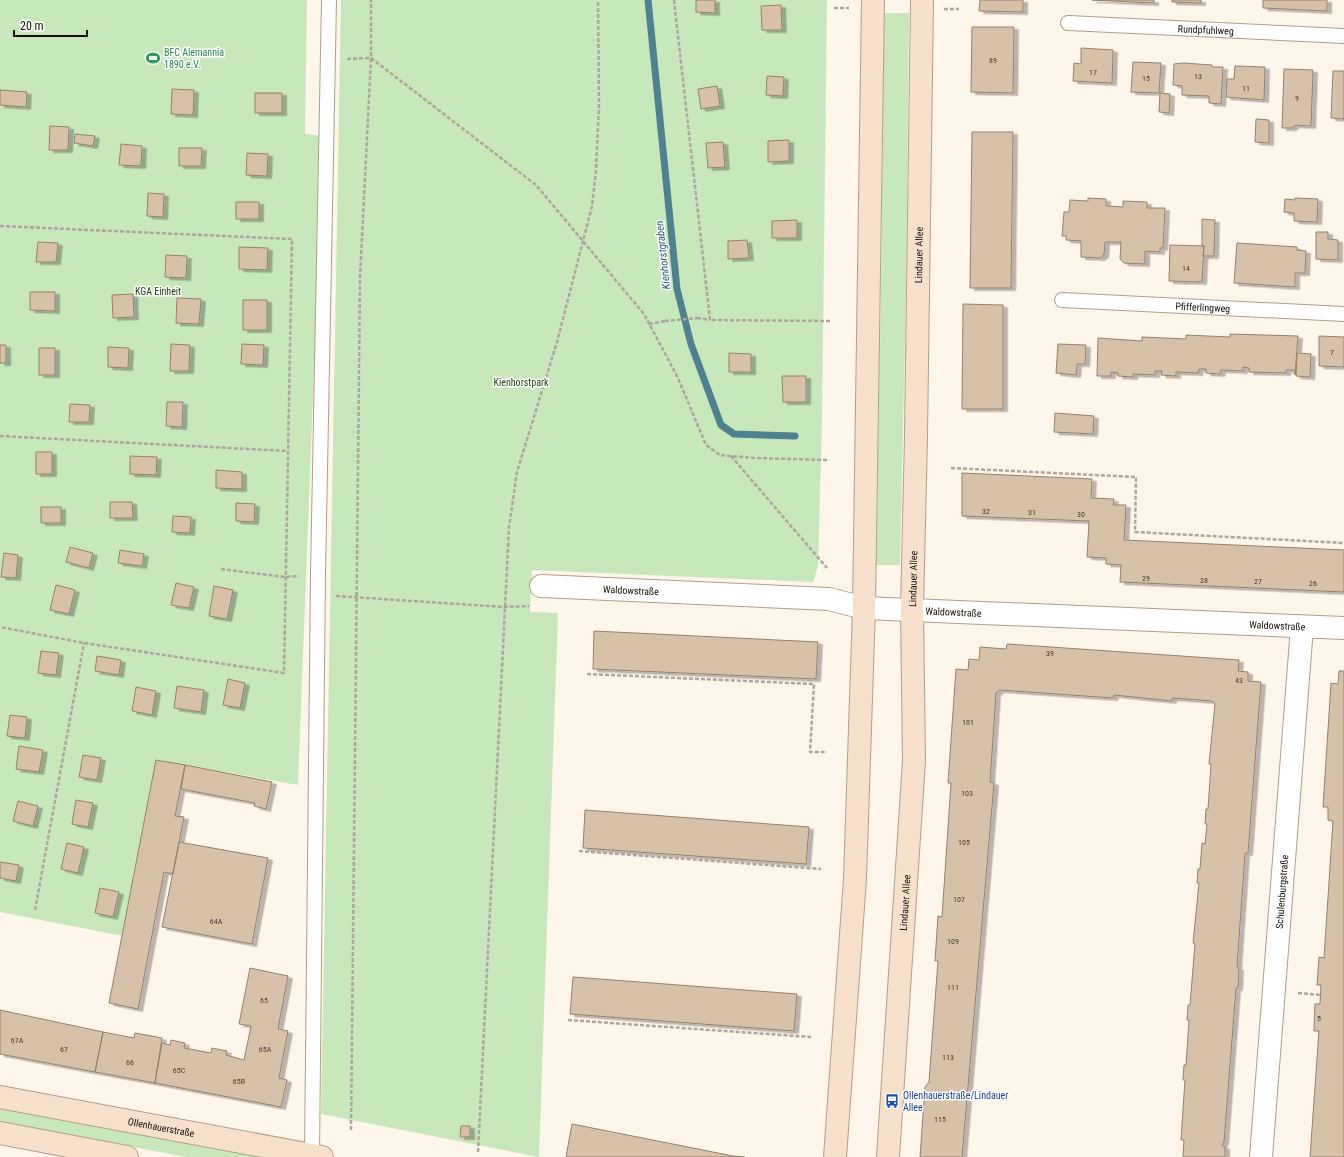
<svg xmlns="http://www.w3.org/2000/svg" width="1344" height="1157" font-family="'Roboto Condensed',sans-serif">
	<defs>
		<filter id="shadow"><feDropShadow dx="4.5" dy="2.5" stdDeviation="0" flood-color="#0004"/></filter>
	</defs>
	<rect width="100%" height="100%" fill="#fef5eb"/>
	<path fill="#c8e8bc" d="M0 0H307L305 134 323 136 298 785 156 760 123 936 0 912Z
		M341 0H827L822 422 818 566 813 582 532 570 530 612 558 613 539 1157 321 1114Z
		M884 13H909L906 290 900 565H876L881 289Z
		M0 1108 29 1113 263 1157H186L0 1122Z"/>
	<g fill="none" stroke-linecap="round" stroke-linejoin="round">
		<path stroke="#4f8190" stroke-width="7" d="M648 0 677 289 691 344 721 425 734 434 795 436"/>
	</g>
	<path fill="#d7c2a9" stroke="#95816a" filter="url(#shadow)" d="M696 0H715V13L696 12Z
		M980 0H1023V12L979 11Z
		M1092 0H1154V3Z
		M1172 0H1201V3L1172 2Z
		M1263 0H1327V11L1263 8Z
		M781 5 782 30H762L761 6Z
		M972 27H1014L1013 93 971 92Z
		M1081 48 1113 50 1112 83 1073 81 1074 63 1081 64Z
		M1133 62 1161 63 1159 93 1131 92Z
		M1183 63 1212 65V67H1223L1221 104 1209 103V96L1182 95V86L1173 85 1174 64Z
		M1235 66 1265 67 1264 100 1226 97 1227 79H1234Z
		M1284 69 1313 70 1311 126 1295 125 1292 128H1282Z
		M1333 71H1344V119L1331 118Z
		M767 76 784 77 783 96 766 95Z
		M717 86 720 106 701 109 698 89Z
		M172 89 194 90 193 115 171 114Z
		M0 90 27 92 26 107 0 105Z
		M255 93H282V113H255Z
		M1160 93 1170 94 1169 113 1159 112Z
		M1256 119 1269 120V143L1255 142Z
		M50 126 69 127 68 150H49Z
		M972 132H1013L1011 288H970Z
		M75 134 95 136 93 146 74 143Z
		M789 140V161L768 162V141Z
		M723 142 725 167 708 168 706 143Z
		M121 144 142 146 141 166 119 165Z
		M179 148H202L201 166H179Z
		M247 153 268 154 267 176 246 175Z
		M148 193 164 194 163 217 147 216Z
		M1088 198 1106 199V206L1123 207V201L1147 202V208H1165L1163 248H1160V252L1145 251V264L1124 263 1120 259 1121 242H1105L1104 255 1100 258 1081 257V241L1066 240V236H1062L1064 212H1069L1070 200 1088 201Z
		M1295 198 1318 199 1317 222 1294 221V213L1284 212 1285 199 1295 200Z
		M236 202H259V219H236Z
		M1202 219 1215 220 1214 256H1203L1204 246H1202Z
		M797 220V238H772V221Z
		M1316 232H1328V239L1338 240V260L1316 259Z
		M747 240 749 258 728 259V241Z
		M38 242 58 243 56 262H36Z
		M1237 243 1297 247V250L1306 251 1305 273H1295V287L1234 283Z
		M1170 245 1204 246 1202 282 1169 281Z
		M239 247 268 248 267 270 239 269Z
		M166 255 187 256 186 278 165 277Z
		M30 292H55V311L30 310Z
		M133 294 134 317 113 318 112 295Z
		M177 298 201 299 199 324 176 323Z
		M243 300H267V330H243Z
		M963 304 1003 305V409H962Z
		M1230 334 1298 336 1295 375 1294 370H1286V373L1249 372V368L1243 367V371L1221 370 1220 374 1206 373V369H1199L1198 373 1176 372V376L1161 375 1162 371H1155V375L1133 374V377L1118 376V373L1111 372V376H1097L1098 338 1142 341V337L1186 339V335L1230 337Z
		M1319 336 1344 337V367L1319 366Z
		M171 344 190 345 189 371H170Z
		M242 344 264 345 263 365 241 364Z
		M1058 344 1086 345 1085 364H1077L1076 375 1056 373Z
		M0 345H6V363H0Z
		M108 347 129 348 128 368 108 367Z
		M39 348H55V375H39Z
		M729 353 751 354V372H729Z
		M1297 353 1311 354 1310 377 1296 376Z
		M782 376H806V402H783Z
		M167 402H183L182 427 166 426Z
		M70 404 90 405 89 422H69Z
		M1055 413 1094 416 1093 434 1054 432Z
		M36 452H52V474H36Z
		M130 456 157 457 156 475 130 474Z
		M216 470 242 472V489L216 488Z
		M962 473 1092 479 1091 498 1114 499 1113 505H1126L1124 540 1344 550V592L1120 582 1121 565 1106 564V558L1087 557 1089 521 962 516Z
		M110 502H132L133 518H110Z
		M236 503 255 504 254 522 236 521Z
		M41 507H61V523H41Z
		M173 516 191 517 190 533 172 532Z
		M70 547 93 553 89 568 66 562Z
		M120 550 144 554 142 566 118 563Z
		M4 553 18 555 16 578 1 577Z
		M176 583 194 587 189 608 171 605Z
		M56 585 75 590 69 614 50 610Z
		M214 586 233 590 227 619 209 616Z
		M594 631 818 642 816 679 593 669Z
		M1007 644 1239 660 1238 671 1248 672V681L1261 682 1248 853H1245L1237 967 1239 968 1238 988H1236L1224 1142 1222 1145 1225 1147V1157H1183L1184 1140H1181L1185 1080H1183L1184 1065H1186L1189 1020H1187L1188 1005H1190L1195 944 1193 943 1199 883H1197L1198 869H1200L1202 843 1205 844 1207 824H1205L1206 809H1208L1211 764H1209L1215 704 1212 701 1172 698V701L1114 695 1113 698 1000 690 996 693 990 782 994 783 962 1157H920L925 1087 929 1082 938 961H935L938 916 942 917 951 783H948L956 669 968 670 969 659 979 660 980 647 1006 649Z
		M41 651 59 653 56 675 38 673Z
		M97 656 121 660 119 675 95 671Z
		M1339 671H1344V1157H1310L1319 1031H1314L1315 1004H1320L1321 985H1317L1319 957 1324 958 1333 821 1328 820V807H1323L1331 683 1338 684Z
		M228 679 245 683 240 708 223 705Z
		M177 686 204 690 201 712 174 708Z
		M136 687 156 691 152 715 132 711Z
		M10 715 27 717 25 738 7 736Z
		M19 746 43 750 39 772 16 769Z
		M83 755 101 758 97 780 79 777Z
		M156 760 185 765 175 816 184 817 173 874 164 872 138 1009 109 1003Z
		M185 765 272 782 266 809 254 806 255 803 181 789Z
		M76 800 93 803 88 827 72 824Z
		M18 801 38 806 33 826 13 821Z
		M585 810 809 827 806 864 583 848Z
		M179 842 268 858 252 944 162 927Z
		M67 843 84 847 78 873 61 869Z
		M0 862 19 865 16 881 0 878Z
		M100 888 119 892 113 917 95 913Z
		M250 968 288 976 278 1029 288 1031 279 1078 287 1080 281 1107 155 1083 162 1043 170 1045 171 1040 185 1043 184 1048 211 1053 212 1048 227 1051 226 1055 244 1060 251 1026 239 1024Z
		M573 977 797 994 794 1031 570 1014Z
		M0 1010 103 1032 95 1072 0 1054Z
		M103 1032 134 1038 135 1033 162 1038 155 1083 95 1072Z
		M572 1124 733 1156 745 1157H566Z
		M461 1126H470V1137H460Z"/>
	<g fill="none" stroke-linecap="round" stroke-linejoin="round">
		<defs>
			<g id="lane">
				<path id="s1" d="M1068 23 1344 36"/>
				<path id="s2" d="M1062 300 1344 314"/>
				<path d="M312 1155 318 574 329 0"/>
			</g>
			<g id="street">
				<path id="s3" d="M541 586 829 599 864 608 1344 628"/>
				<path id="s4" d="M1261 1157 1302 627"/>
			</g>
			<g id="secondary">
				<path id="s5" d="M0 1097 322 1157"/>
				<path d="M0 1133 127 1157"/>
				<path d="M835 1157 855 879 864 608 873 0"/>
				<path id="s6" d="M888 1157 914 761 912 609 916 436 922 0"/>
			</g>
		</defs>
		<use href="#lane" stroke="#b39e86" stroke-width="16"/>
		<use href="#street" stroke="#b39e86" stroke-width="24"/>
		<use href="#secondary" stroke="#b39e86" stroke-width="24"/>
		<path stroke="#aea59c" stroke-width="2.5" stroke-dasharray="4 2" stroke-linecap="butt" d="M674 0 710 320 831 321
			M834 8H849
			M944 9H959
			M347 59 371 58 536 185 644 314 678 378 706 445 720 455 754 458 828 460
			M0 226 292 239 284 673 84 643 0 627
			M697 318 710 320
			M649 324 665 321
			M0 436 287 451
			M731 456 827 568
			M951 468 1136 477 1135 532 1344 543
			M221 569 285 577 299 576
			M336 596 504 607 529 606
			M587 674 814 684 810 752H827
			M579 851 821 869
			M35 910 84 643
			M1298 993 1321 995
			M568 1020 811 1037
			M351 1130 360 278 371 58V0
			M478 1152 509 527 517 472 557 342 592 206 596 170 599 105 598 0"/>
		<use href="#lane" stroke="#fff" stroke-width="14"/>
		<use href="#street" stroke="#fff" stroke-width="22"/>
		<use href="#secondary" stroke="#f7e1cc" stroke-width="22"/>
		<path stroke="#aea59c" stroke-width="2.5" stroke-dasharray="4 2" stroke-linecap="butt" d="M665 321 697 318"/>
	</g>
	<defs>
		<symbol id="stadium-bare" viewBox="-9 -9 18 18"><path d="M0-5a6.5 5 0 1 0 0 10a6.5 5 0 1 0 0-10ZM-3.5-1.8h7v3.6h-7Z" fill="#2e9e5b" stroke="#fff" stroke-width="2.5" paint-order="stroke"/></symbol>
		<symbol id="bus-bare" viewBox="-9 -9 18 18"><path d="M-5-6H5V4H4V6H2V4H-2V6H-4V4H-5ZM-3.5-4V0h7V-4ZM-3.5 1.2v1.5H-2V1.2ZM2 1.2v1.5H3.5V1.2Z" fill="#1a4fb4" stroke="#fff" stroke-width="2.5" paint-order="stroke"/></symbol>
	</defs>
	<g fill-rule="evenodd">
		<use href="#stadium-bare" x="143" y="48" width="20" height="20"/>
		<use href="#bus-bare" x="882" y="1091" width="20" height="20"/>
	</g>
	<g text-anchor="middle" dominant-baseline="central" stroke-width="3" stroke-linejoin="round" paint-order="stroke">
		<g font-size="8" fill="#463c30">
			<text x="993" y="60">89</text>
			<text x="1093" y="72">17</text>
			<text x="1198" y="76">13</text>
			<text x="1146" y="78">15</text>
			<text x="1246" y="88">11</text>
			<text x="1297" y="98">9</text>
			<text x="1186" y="268">14</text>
			<text x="1332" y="352">7</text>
			<text x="986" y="511">32</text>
			<text x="1032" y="512">31</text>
			<text x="1081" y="514">30</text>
			<text x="1146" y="578">29</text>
			<text x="1204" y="580">28</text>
			<text x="1258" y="581">27</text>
			<text x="1313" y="583">26</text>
			<text x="1050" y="653">39</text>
			<text x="1239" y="680">43</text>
			<text x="968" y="722">101</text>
			<text x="967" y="793">103</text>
			<text x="964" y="842">105</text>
			<text x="959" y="899">107</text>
			<text x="216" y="921">64A</text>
			<text x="953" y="941">109</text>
			<text x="953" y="987">111</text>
			<text x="264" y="1000">65</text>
			<text x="1319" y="1018">5</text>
			<text x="17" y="1040">67A</text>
			<text x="64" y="1049">67</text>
			<text x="265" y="1049">65A</text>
			<text x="948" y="1057">113</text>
			<text x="130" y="1062">66</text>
			<text x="179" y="1070">65C</text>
			<text x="239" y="1081">65B</text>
			<text x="940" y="1119">115</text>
		</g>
		<g font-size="10" fill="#160f07" stroke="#fff">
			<text stroke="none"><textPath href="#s1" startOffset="138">Rundpfuhlweg</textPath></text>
			<text stroke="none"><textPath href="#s6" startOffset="903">Lindauer Allee</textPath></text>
			<text stroke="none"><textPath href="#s2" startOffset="141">Pfifferlingweg</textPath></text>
			<text stroke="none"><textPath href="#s6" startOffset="579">Lindauer Allee</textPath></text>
			<text stroke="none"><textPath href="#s3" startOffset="90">Waldowstraße</textPath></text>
			<text stroke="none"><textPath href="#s3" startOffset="414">Waldowstraße</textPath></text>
			<text stroke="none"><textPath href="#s3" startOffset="738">Waldowstraße</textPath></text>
			<text stroke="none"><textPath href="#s4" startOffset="266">Schulenburgstraße</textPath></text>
			<text stroke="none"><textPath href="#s6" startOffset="255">Lindauer Allee</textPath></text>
			<text stroke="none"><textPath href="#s5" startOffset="164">Ollenhauerstraße</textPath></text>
		</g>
		<g font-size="10" fill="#27864d" stroke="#fff" text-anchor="start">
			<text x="164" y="52">BFC Alemannia<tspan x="164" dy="12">1890 e.V.</tspan></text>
		</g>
		<g font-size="10" fill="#20440f" stroke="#fff">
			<text x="158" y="291">KGA Einheit</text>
			<text x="521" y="382">Kienhorstpark</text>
		</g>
		<g font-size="10" fill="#164399" stroke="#fff" text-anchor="start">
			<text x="903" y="1095">Ollenhauerstraße/Lindauer<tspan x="903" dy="12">Allee</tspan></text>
		</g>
		<g font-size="11" font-style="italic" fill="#1d5a6b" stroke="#fff">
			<text transform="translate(663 255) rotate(-96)">Kienhorstgraben</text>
		</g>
	</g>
	<path d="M14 30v6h73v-6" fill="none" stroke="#160f07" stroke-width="2"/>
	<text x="20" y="30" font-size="12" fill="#160f07" stroke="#ffffff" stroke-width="3" paint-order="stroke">20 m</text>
</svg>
